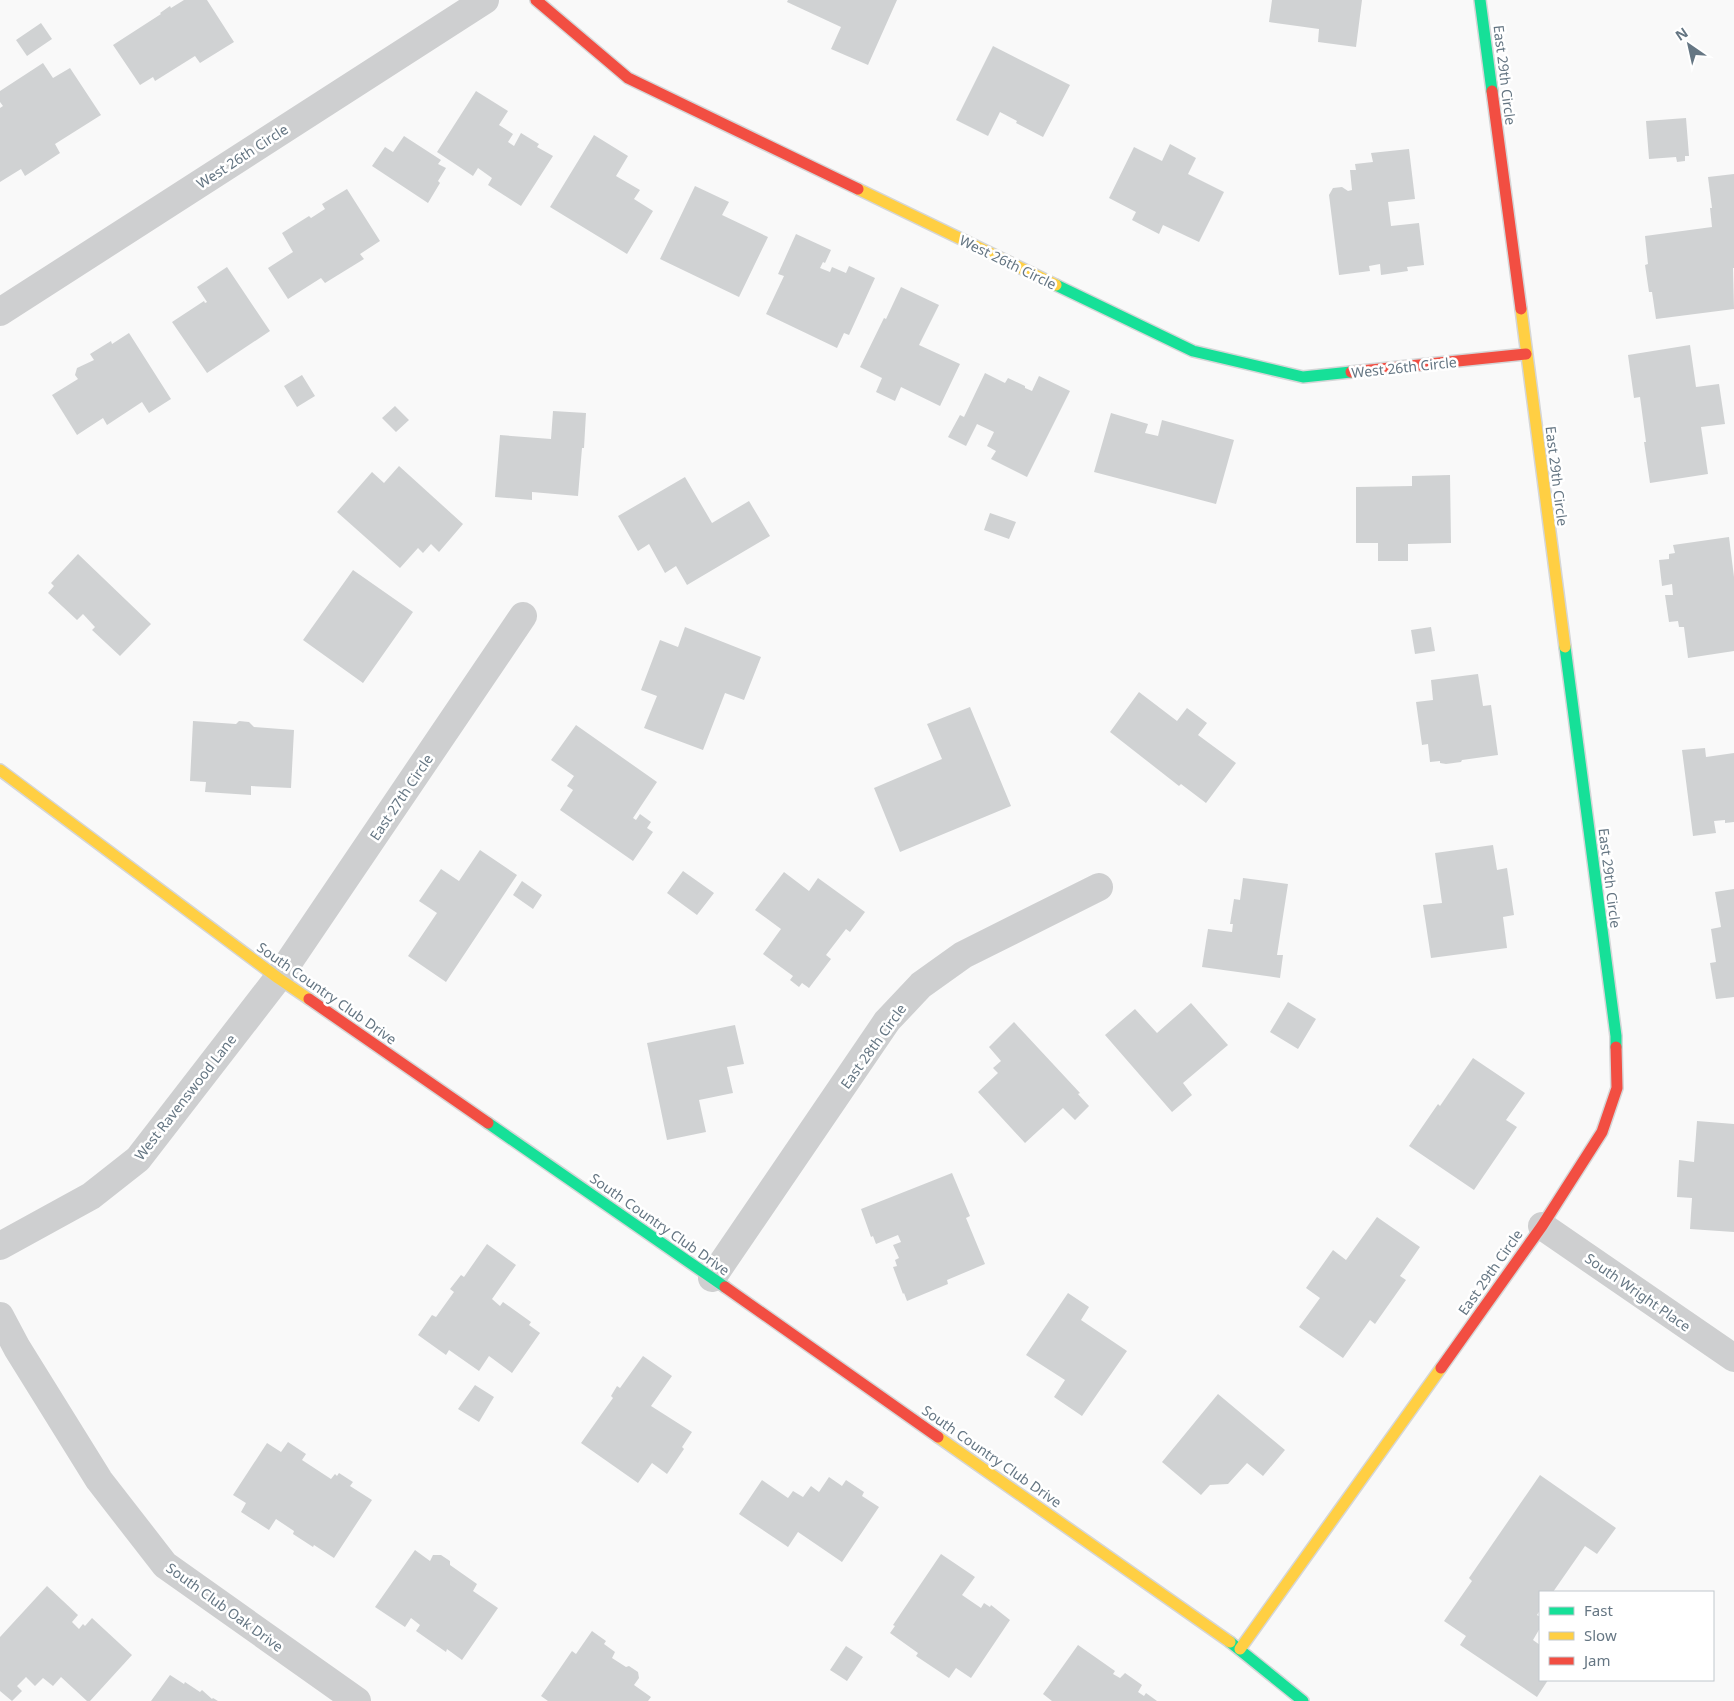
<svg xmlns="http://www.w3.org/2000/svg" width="1734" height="1701" font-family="'Noto Sans',sans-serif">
	<rect width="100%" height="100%" fill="#f9f9f9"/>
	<path fill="#d0d2d3" d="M184 0H207L234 42 200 63 195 56 155 81 153 77 140 85 113 45 161 14 160 13 170 6 171 8Z
		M788 0H897L868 65 831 49 841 27 787 2Z
		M1272 0H1362L1356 47 1318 42 1319 29 1269 22Z
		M41 23 52 39 27 56 16 40Z
		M993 46 1070 85 1043 137 1016 123 1017 121 1000 112 988 136 956 120Z
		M43 63 53 78 70 68 101 115 55 144 60 153 25 176 21 169 0 182V108L3 106 0 102V91Z
		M476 91 508 111 499 125 513 134 508 142 514 146 521 133 539 144 537 147 553 156 521 206 488 185 492 178 478 168 473 176 437 152Z
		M1686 118 1689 156H1685V161L1677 162 1676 157 1649 159 1646 121Z
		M594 135 628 156 616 176 640 190 634 199 653 211 627 254 550 207Z
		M404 136 441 160 438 164 446 168 438 181 440 183 428 203 372 166 385 147 393 152Z
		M1170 144 1196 158 1188 174 1224 192 1199 242 1163 225 1159 234 1132 220 1136 212 1109 198 1134 147 1162 161Z
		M1409 149 1415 199 1388 202 1391 226 1419 223 1424 265 1407 267 1408 271 1381 275 1380 264 1369 266 1370 271 1339 275 1329 195 1333 188 1342 187 1348 191 1352 190 1350 170H1356L1355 164 1373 162 1371 153Z
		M1734 174V268H1733L1734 309 1656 319 1652 292H1649L1645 265 1648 264 1645 236 1712 227 1710 208H1712L1708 177Z
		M695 186 729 202 722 215 768 237 739 297 660 259Z
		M347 189 380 241 360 254 364 259 325 283 321 278 288 299 268 268 293 252 282 233 309 216 311 218 325 209 322 204Z
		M796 234 831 250 825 263 823 262 820 268 830 272 832 267 846 273 849 266 875 278 849 335 844 333 837 348 766 314 784 276 778 274Z
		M227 267 270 331 207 373 172 322 204 301 205 303 207 302 197 287Z
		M901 287 939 305 919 345 960 364 940 406 901 387 895 401 876 392 882 378 860 367 884 318 886 319Z
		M129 333 171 399 149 413 142 402 107 425 103 418 77 435 52 395 78 379 75 375 77 368 94 360 90 354 111 341 112 344Z
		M1690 345 1696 387 1719 384 1725 424 1701 427 1708 474 1650 483 1644 442H1646L1640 397 1634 398 1628 355Z
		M985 373 1005 383 1008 378 1025 386V388L1032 391 1039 376 1070 391 1027 477 991 459 996 451 987 446 994 432 977 424 966 446 948 437 960 415 964 417Z
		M302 375 315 396 297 407 284 386Z
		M395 406 409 420 396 432 382 418Z
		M553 411 586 413 584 448H582L578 496 532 492V500L495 497 500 435 551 439Z
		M1111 413 1148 424 1145 433 1158 436 1162 420 1234 440 1216 504 1094 472Z
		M399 466 463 524 439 552 431 544 423 553 418 548 400 568 337 512 372 472 384 483Z
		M1450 475 1451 543 1408 544V561H1378V543H1356V487L1412 486V476Z
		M685 477 712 523 749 501 770 536 687 585 676 566 665 573 649 544 638 551 618 516Z
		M990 513 1016 522 1009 539 984 530Z
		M1729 537 1734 577V651L1688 658 1684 627H1679L1678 621 1669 622 1665 595H1673L1672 584 1662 586 1659 560 1669 559V554L1675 553 1673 545Z
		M78 554 151 624 120 656 92 630 95 627 83 614 77 620 48 593 54 586 51 583Z
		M353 570 413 612 363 683 303 640Z
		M685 627 761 657 744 700 725 693 703 750 644 728 657 696 641 690 660 640 678 647Z
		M1431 627 1435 651 1415 654 1411 630Z
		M1478 674 1483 706 1491 705 1498 755 1462 760 1461 762 1446 764 1440 763V761L1430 762 1428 744 1422 745 1416 702 1433 700 1431 680Z
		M1139 692 1177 721 1187 708 1207 723 1198 735 1236 763 1206 803 1181 784 1179 786 1110 732Z
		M970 707 1011 806 900 852 874 788 942 759 927 724Z
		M193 721 236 724 239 721 249 722 254 727 294 730 291 788 251 786V795L205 792 206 782 190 781Z
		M576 725 657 782 633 818 636 820 640 814 651 822 647 828 653 832 633 861 560 810 573 790 567 786 574 776 551 760Z
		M1705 748 1706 757 1734 753V822L1725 823V820L1714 821 1716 833 1693 836 1682 750Z
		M1493 845 1497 870 1507 868 1514 915 1503 917 1507 948 1431 958 1423 905 1442 903 1435 853Z
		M480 850 517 875 446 982 408 956 437 913 419 901 441 869 459 881Z
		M683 871 714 893 697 915 667 893Z
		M784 872 809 891 818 878 865 912 850 932 846 929 826 955 831 959 809 988 802 983 799 987 790 980 793 976 763 954 781 929 755 910Z
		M1243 878 1288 884 1277 955H1283L1280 978 1202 967 1208 929 1232 932 1233 924H1230L1234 899 1240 900Z
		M522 881 542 895 533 909 513 895Z
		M1734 889V997L1716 999 1710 963 1716 962 1711 929 1721 927 1715 892Z
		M1288 1002 1316 1019 1298 1049 1270 1032Z
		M1191 1003 1228 1045 1183 1083 1192 1095 1172 1112 1105 1035 1135 1009 1157 1033Z
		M1014 1022 1080 1093 1078 1094 1089 1106 1075 1120 1063 1108 1025 1143 978 1092 998 1073 993 1068 1001 1061 989 1047Z
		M735 1025 744 1064 727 1067 733 1093 699 1100 706 1132 667 1140 647 1043Z
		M1473 1058 1525 1093 1506 1120 1517 1127 1474 1190 1409 1146 1438 1104 1440 1106Z
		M1697 1121 1734 1124V1232L1690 1229 1692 1198 1677 1197 1679 1160 1694 1162Z
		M952 1173 970 1216 966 1218 985 1264 947 1280 948 1284 907 1301 904 1293 903 1294 893 1267 897 1266 895 1260 899 1258 893 1245 901 1242 898 1235 876 1244 873 1236 871 1237 861 1209Z
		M1377 1217 1420 1247 1400 1276 1406 1280 1375 1324 1370 1320 1343 1358 1299 1327 1320 1298 1306 1288 1333 1250 1346 1260Z
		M487 1244 516 1265 492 1299 500 1306 503 1302 531 1322 529 1325 540 1333 512 1373 489 1356 479 1371 449 1350 446 1355 418 1335 432 1315 436 1317 454 1292 450 1289 461 1275 464 1277Z
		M1068 1293 1089 1307 1081 1320 1127 1351 1082 1416 1054 1397 1065 1380 1026 1355Z
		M643 1356 672 1376 651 1406 692 1432 682 1447 684 1449 667 1474 652 1463 638 1483 581 1443 613 1398 611 1396 617 1386 620 1388Z
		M475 1385 494 1397 479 1422 458 1409Z
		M1218 1394 1285 1450 1263 1476 1247 1463 1228 1484 1210 1485 1201 1495 1162 1462Z
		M288 1442 306 1454 302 1460 331 1479 335 1474 337 1476 339 1473 353 1482 350 1486 372 1500 334 1558 314 1545 313 1547 293 1534 294 1531 276 1519 269 1530 241 1512 246 1503 233 1495 267 1443 281 1452Z
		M1540 1475 1616 1528 1597 1554 1585 1546 1553 1592H1540V1610L1537 1615 1540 1617V1628L1533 1640 1540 1645V1680H1548L1537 1697 1460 1645 1466 1636 1444 1621 1472 1581 1469 1578Z
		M829 1477 842 1486 846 1480 864 1492 862 1496 879 1507 842 1562 798 1532 788 1547 739 1514 762 1480 788 1498 793 1491 803 1497 811 1486 819 1492Z
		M415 1550 430 1561 433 1555H441L450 1561V1565L477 1584 473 1591 498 1608 462 1660 447 1649 446 1652 416 1631 420 1625 411 1618 405 1627 375 1607Z
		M941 1554 975 1577 962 1595 981 1608 984 1603 990 1607 991 1605 1010 1620 971 1678 956 1668 949 1678 916 1656 918 1653 890 1633 895 1626 893 1625Z
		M47 1586 78 1615 72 1622 79 1629 83 1624 85 1626 92 1618 132 1655 90 1701H87L61 1677 53 1686 43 1678 35 1686 26 1677 17 1686 22 1691 12 1701 0 1691V1637Z
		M592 1631 606 1641 604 1644 615 1652 612 1658 626 1667 629 1666 638 1672 639 1678 634 1685 651 1697 648 1701H548L541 1696 572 1651 576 1654Z
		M1078 1645 1115 1671 1113 1674 1120 1678 1125 1673 1142 1685 1138 1692 1144 1696 1146 1693 1157 1701H1052L1043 1694Z
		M846 1646 863 1657 847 1681 830 1670Z
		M170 1675 184 1684 185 1682 200 1692 202 1690 212 1699 213 1698 218 1701H151Z"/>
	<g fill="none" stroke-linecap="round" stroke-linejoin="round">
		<defs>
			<path id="fast" d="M1480 0 1492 91
				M1056 285 1193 351 1303 377 1351 372
				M1565 647 1616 1036V1047
				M488 1123 725 1287
				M1230 1642 1303 1701"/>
			<path id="slow" d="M858 189 1056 285
				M1521 309 1565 647
				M0 770 278 978 309 999
				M938 1437 1230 1642
				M1240 1649 1441 1368"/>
			<path id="jam" d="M536 0 628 78 858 189
				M1492 91 1521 309
				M1351 372 1526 354
				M309 999 488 1123
				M725 1287 938 1437
				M1441 1368 1542 1226 1602 1132 1617 1088 1616 1047"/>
		</defs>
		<use href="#fast" stroke="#d5d6d7" stroke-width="14"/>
		<use href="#slow" stroke="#d5d6d7" stroke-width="14"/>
		<use href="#jam" stroke="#d5d6d7" stroke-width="14"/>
		<path stroke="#cecfd0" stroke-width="28" d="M0 312 485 0
			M1542 1226 1734 1358
			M0 1246 91 1196 138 1159 278 978 523 616
			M712 1278 887 1021 921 985 963 955 1099 887
			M0 1316 17 1348 99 1480 165 1565 357 1701"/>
		<use href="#fast" stroke="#16e098" stroke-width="11"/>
		<use href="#slow" stroke="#ffcf43" stroke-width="11"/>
		<use href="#jam" stroke="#f24e42" stroke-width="11"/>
	</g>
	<g text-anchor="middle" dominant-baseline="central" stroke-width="5" stroke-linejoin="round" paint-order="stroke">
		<g font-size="14" fill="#657683" stroke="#fff">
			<text transform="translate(1505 75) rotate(83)">East 29th Circle</text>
			<text transform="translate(242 156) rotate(-33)">West 26th Circle</text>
			<text transform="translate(1008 262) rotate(26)">West 26th Circle</text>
			<text transform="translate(1404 367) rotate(-6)">West 26th Circle</text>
			<text transform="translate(1557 476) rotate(83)">East 29th Circle</text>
			<text transform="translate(401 797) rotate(-56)">East 27th Circle</text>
			<text transform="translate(1610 878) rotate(83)">East 29th Circle</text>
			<text transform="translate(327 993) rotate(35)">South Country Club Drive</text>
			<text transform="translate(873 1046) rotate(-54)">East 28th Circle</text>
			<text transform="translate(185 1097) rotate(-52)">West Ravenswood Lane</text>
			<text transform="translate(660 1224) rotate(35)">South Country Club Drive</text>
			<text transform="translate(1490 1272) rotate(-55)">East 29th Circle</text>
			<text transform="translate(1638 1292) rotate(35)">South Wright Place</text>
			<text transform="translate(992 1456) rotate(35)">South Country Club Drive</text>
			<text transform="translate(225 1607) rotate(36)">South Club Oak Drive</text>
		</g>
	</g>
	<rect x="1539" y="1591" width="175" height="90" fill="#ffffff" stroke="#c1c8cd"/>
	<rect x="1549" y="1607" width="25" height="8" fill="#16e098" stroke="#c1c8cd"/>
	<text x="1584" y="1616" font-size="15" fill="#657683">Fast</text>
	<rect x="1549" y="1632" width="25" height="8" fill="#ffcf43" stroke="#c1c8cd"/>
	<text x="1584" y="1641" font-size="15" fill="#657683">Slow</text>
	<rect x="1549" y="1657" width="25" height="8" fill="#f24e42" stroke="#c1c8cd"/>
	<text x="1584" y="1666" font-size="15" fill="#657683">Jam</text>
	<g transform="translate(1689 45) rotate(326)" stroke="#ffffff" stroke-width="4" paint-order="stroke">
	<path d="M0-4L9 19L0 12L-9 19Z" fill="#657683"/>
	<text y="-8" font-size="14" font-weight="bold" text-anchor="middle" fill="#657683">N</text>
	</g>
</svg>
